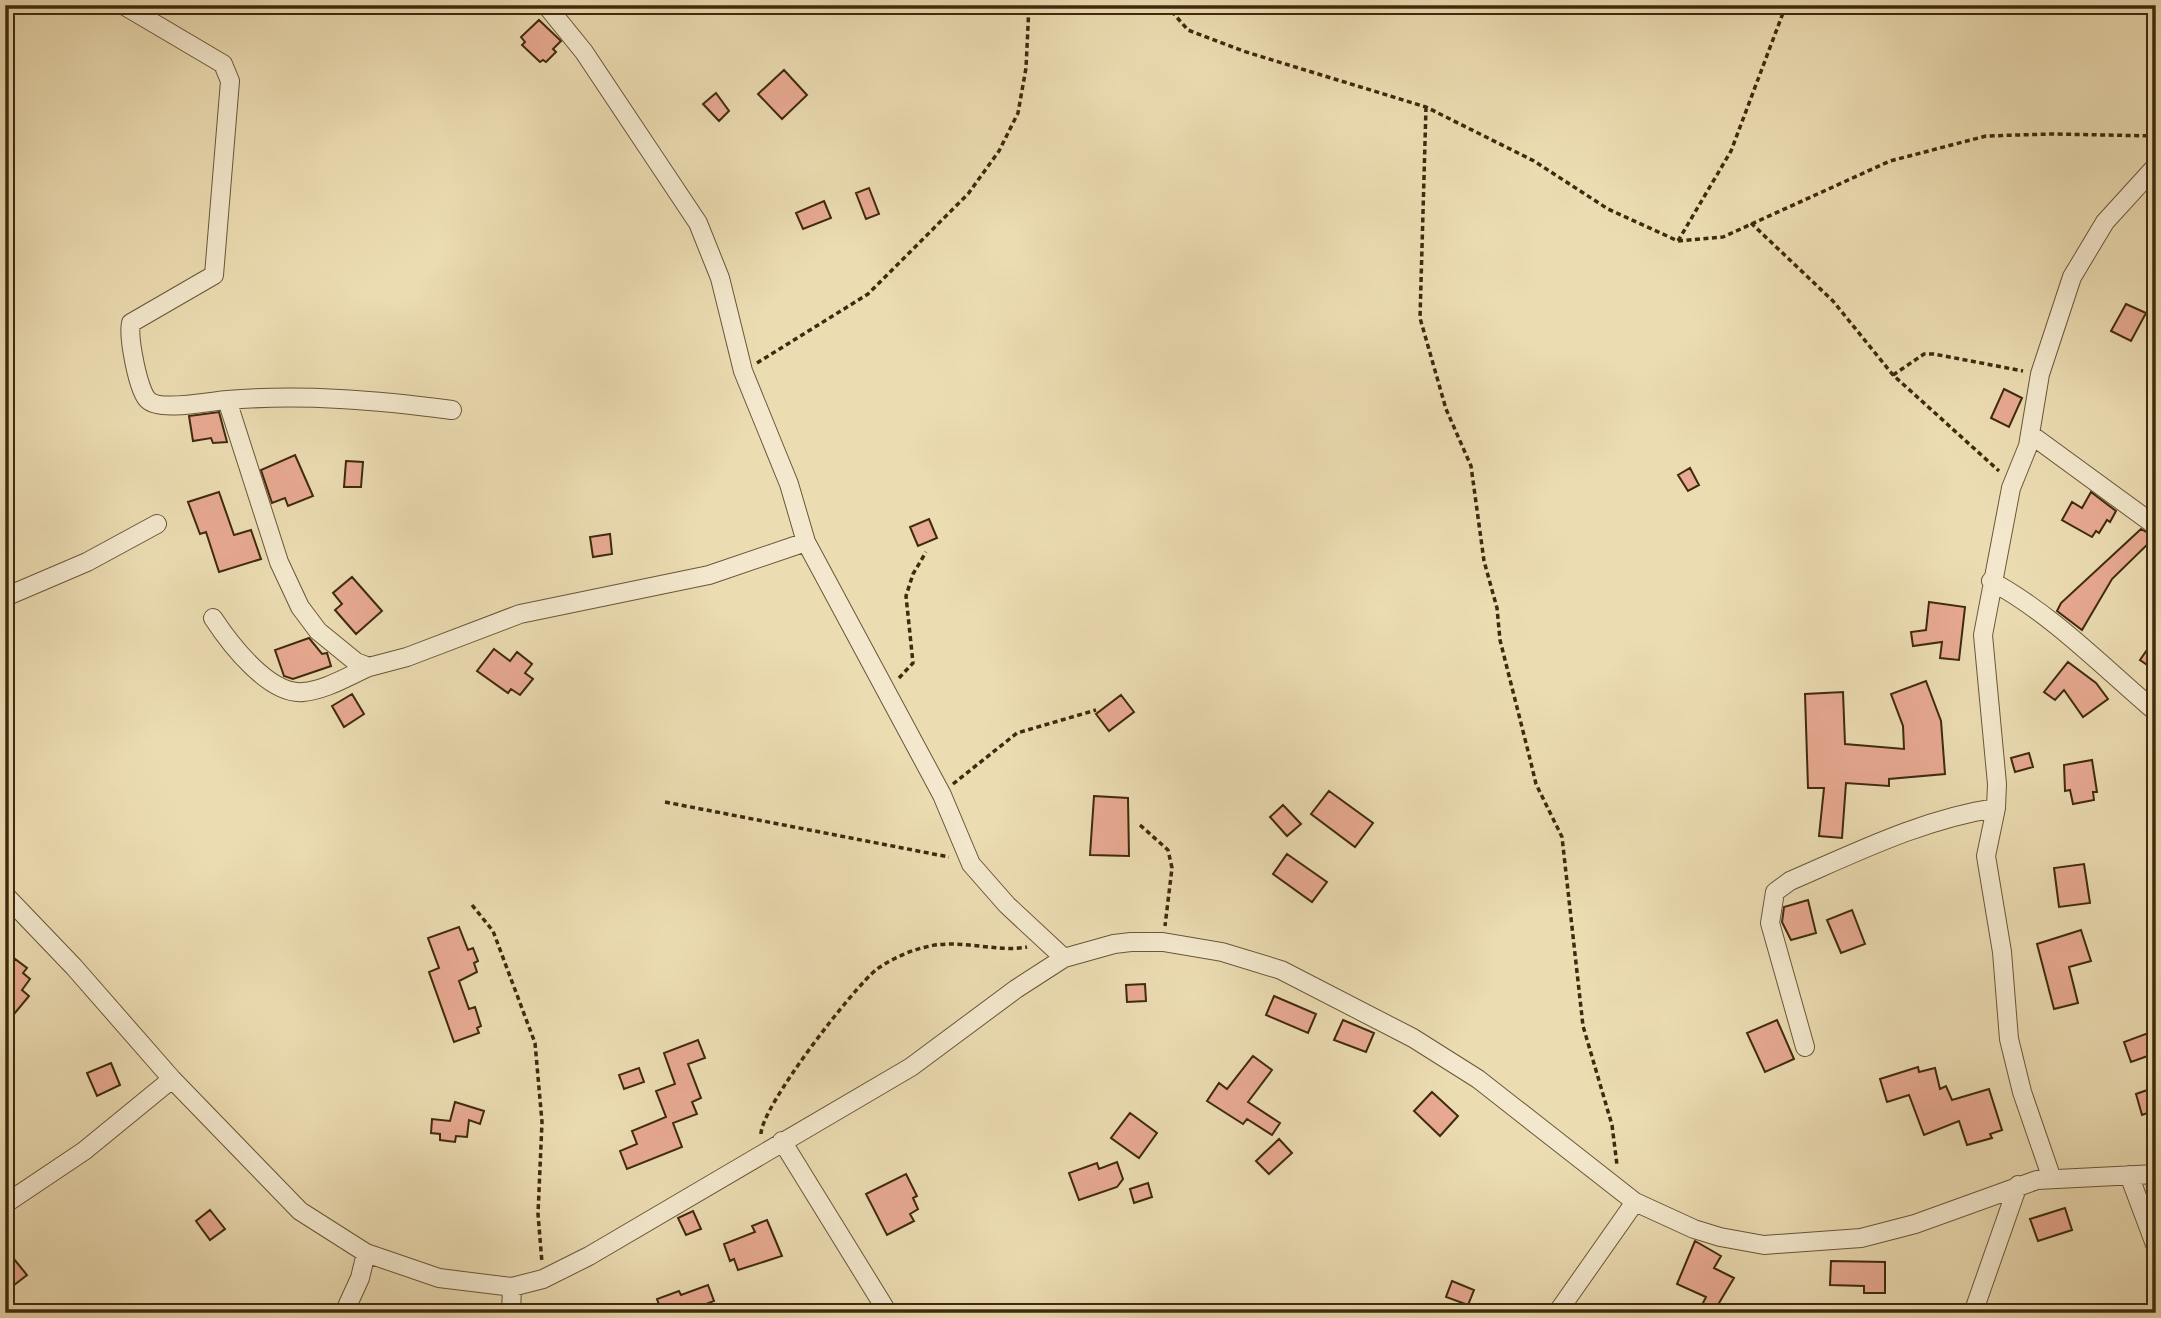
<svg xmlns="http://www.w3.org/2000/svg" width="2161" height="1318" font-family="'IM FELL Double Pica',serif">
	<rect width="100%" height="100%" fill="#ecdcb2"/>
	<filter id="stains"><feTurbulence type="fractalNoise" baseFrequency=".00286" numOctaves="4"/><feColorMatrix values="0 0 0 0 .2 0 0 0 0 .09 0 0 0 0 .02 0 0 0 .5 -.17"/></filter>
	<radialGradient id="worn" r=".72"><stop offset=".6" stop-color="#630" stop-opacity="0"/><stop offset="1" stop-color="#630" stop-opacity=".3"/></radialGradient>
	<path fill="#e8aa92" stroke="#3e2a0e" stroke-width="2" d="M539 20 561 41 553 49 556 52 546 62 543 60 540 62 522 45 525 42 521 37Z
		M784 70 807 95 782 119 758 94Z
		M716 93 729 111 719 121 703 104Z
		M869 188 879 214 866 219 856 193Z
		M824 201 831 218 803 229 796 213Z
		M2126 304 2146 313 2131 341 2111 331Z
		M2004 389 2022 398 2009 427 1991 418Z
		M219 412 227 442 213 443 211 438 193 441 189 416Z
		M295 455 313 496 288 506 285 498 272 503 261 470Z
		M346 461 363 462 361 487H344Z
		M1690 468 1699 485 1688 491 1678 475Z
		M219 492 234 535 251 530 261 559 219 572 206 532 200 534 188 502Z
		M2091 492 2116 511 2110 522 2107 520 2099 533 2096 531 2092 537 2062 520 2072 502 2082 508Z
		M929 519 937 538 918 546 910 527Z
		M2141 529 2155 537 2112 579 2082 630 2057 611 2061 603Z
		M610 534 612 554 593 557 590 537Z
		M352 577 382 611 356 634 335 610 342 604 333 593Z
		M1929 602 1965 607 1959 660 1940 658 1942 642 1913 646 1911 632 1926 630Z
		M2156 637V671L2140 660Z
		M309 638 322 654 327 653 331 666 293 679 284 676 275 650Z
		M494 649 510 661 517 652 532 664 525 673 533 679 520 695 511 689 508 693 477 671Z
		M2068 662 2096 683 2108 699 2083 717 2064 690 2055 700 2044 692Z
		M1926 681 1941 721 1945 774 1889 779V786L1846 783 1842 838 1819 836 1824 788H1808L1805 694 1843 692 1845 744 1904 749 1903 726 1891 694Z
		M352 694 364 714 344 727 332 706Z
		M1121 695 1134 712 1109 731 1096 714Z
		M2029 753 2033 767 2015 772 2011 758Z
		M2092 760 2097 792H2093L2094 800 2073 804 2070 790 2065 791 2064 765Z
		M1329 791 1373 823 1355 847 1311 814Z
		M1094 796 1128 798 1129 856 1090 855Z
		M1283 805 1301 824 1287 836 1270 817Z
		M1287 854 1327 882 1312 902 1273 874Z
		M2084 864 2090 903 2059 907 2054 868Z
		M1808 900 1816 933 1791 940 1782 922 1784 907Z
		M1852 910 1865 944 1841 953 1827 920Z
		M459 927 468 950 473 948 478 961 474 963 477 972 459 981 469 1009 475 1007 481 1026 477 1028 479 1033 454 1042 429 972 439 968 428 938Z
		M2081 930 2091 961 2069 967 2078 1003 2054 1009 2037 944Z
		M5 958 12 963 15 959 27 968 23 973 30 979 22 990 29 996 15 1013 5 1006Z
		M1145 984 1146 1001 1127 1002 1126 985Z
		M1274 996 1316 1014 1308 1033 1266 1015Z
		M1343 1020 1374 1033 1366 1052 1334 1040Z
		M1777 1020 1794 1059 1765 1072 1747 1033Z
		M2151 1032 2156 1053 2131 1062 2124 1042Z
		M698 1040 705 1058 688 1064 701 1098 692 1102 697 1114 673 1123 682 1147 627 1169 620 1151 637 1144 632 1131 666 1117 656 1091 675 1084 664 1053Z
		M1253 1056 1272 1070 1248 1102 1280 1123 1272 1135 1247 1119 1243 1124 1207 1101 1219 1083 1227 1089Z
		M111 1063 120 1085 97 1096 87 1073Z
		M1918 1067 1919 1072 1935 1068 1940 1089 1946 1086 1952 1100 1989 1089 2002 1130 1990 1134 1992 1138 1967 1145 1959 1121 1924 1135 1909 1095 1887 1102 1880 1079Z
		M639 1068 644 1082 624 1089 619 1075Z
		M2156 1087V1110L2142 1115 2136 1094Z
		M1432 1092 1458 1116 1440 1136 1414 1111Z
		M455 1102 484 1111 480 1124 469 1120 467 1137 456 1136 455 1142 440 1140V1134L431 1133 432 1119 450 1121Z
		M1130 1113 1157 1133 1139 1158 1111 1138Z
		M1279 1139 1292 1153 1269 1174 1256 1161Z
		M1117 1162 1123 1179 1117 1187 1079 1200 1069 1173 1097 1163 1099 1169Z
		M906 1174 917 1196 913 1198 918 1209 910 1214 914 1221 887 1235 866 1194Z
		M1148 1183 1152 1197 1134 1203 1130 1189Z
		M2065 1208 2072 1230 2038 1241 2030 1219Z
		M210 1210 225 1229 210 1240 196 1221Z
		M693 1211 701 1229 686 1235 678 1218Z
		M767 1220 782 1256 738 1270 734 1259 730 1261 724 1244 755 1232 752 1226Z
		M1695 1241 1721 1256 1714 1268 1734 1278 1713 1313H1698L1706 1297 1677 1284Z
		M5 1248 27 1275 5 1292Z
		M1831 1261 1885 1262V1293H1864V1286L1830 1285Z
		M1452 1281 1474 1290 1468 1305 1446 1297Z
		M708 1285 714 1301 693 1309 695 1313H662L657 1299 679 1291 681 1295Z"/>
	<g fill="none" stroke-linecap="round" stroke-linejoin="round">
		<defs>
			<path id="street" d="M123 5 223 64 230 81 214 275 131 323C128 337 138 391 148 400 160 412 211 401 227 400 303 394 377 400 452 410
				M546 5 584 52 698 223 720 278 743 371 789 484 806 542 942 795 971 864 1007 905 1064 958
				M227 400 279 562 300 607 318 631 356 662 369 667 407 657 520 614 709 575 806 542
				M2030 434 2156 526
				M1991 581C2052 614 2103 667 2156 712
				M5 597 87 562 157 524
				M213 618C230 644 269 695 303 692 326 690 348 676 369 667
				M5 895 74 967 172 1079 300 1211 366 1253 439 1278 512 1287 543 1279 589 1256 911 1067 1016 989 1064 958 1114 944 1131 942H1163L1222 952 1281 970 1413 1038 1478 1079 1635 1202 1694 1229 1720 1237 1764 1245 1861 1238 1915 1224 2037 1180 2156 1174
				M1805 1047 1770 923 1775 892 1790 881C1857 852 1923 819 1996 808
				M782 1141 888 1313
				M2129 1175 2156 1247
				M2052 1179 2022 1092 2009 1039 2002 952 1986 856 1996 808 1997 784 1983 635 2011 488 2028 446 2040 374 2072 277 2105 222 2156 166
				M5 1204 84 1151 172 1079
				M344 1313 360 1278 366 1253
				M511 1313 512 1287
				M1557 1313 1635 1202
				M1973 1313 2018 1185
				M2154 1313 2156 1311"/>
		</defs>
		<use href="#street" stroke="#6a5637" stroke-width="20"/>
		<path stroke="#3e2a0e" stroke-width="3.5" stroke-dasharray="5 3.5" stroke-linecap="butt" d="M1166 5 1188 30 1243 51 1426 107 1534 161 1608 209 1678 241 1723 237 1890 161 1986 136 2052 134 2156 136
			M1426 107 1420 318 1446 409 1471 466 1484 561 1497 608 1500 640 1531 763 1536 784 1562 837 1583 1026 1612 1125 1617 1165
			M1751 223 1833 301 1893 375 1999 471
			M1678 241 1731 151 1786 5
			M757 363 868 294 968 194 999 151 1018 113 1026 68 1029 5
			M1893 375 1924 354H1934L2023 371
			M899 678 913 663 906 596 913 574 926 552
			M953 784 1017 733 1096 710
			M665 802 949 857
			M1140 825 1168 850 1172 868 1165 926
			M472 905 493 931 535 1043 542 1122 538 1214 542 1263
			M761 1134C761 1107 853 988 877 969 892 959 908 951 926 947 959 938 997 953 1027 947"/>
		<use href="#street" stroke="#f3e8cd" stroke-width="18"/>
	</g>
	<rect width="2161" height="1318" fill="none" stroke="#ecdcb2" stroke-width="28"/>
	<rect x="7" y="7" width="2147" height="1304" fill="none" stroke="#3e2a0e" stroke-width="3.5"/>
	<rect x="14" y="14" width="2133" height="1290" fill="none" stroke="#3e2a0e" stroke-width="2"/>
	<rect width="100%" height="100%" filter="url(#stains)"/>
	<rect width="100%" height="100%" fill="url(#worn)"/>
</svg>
